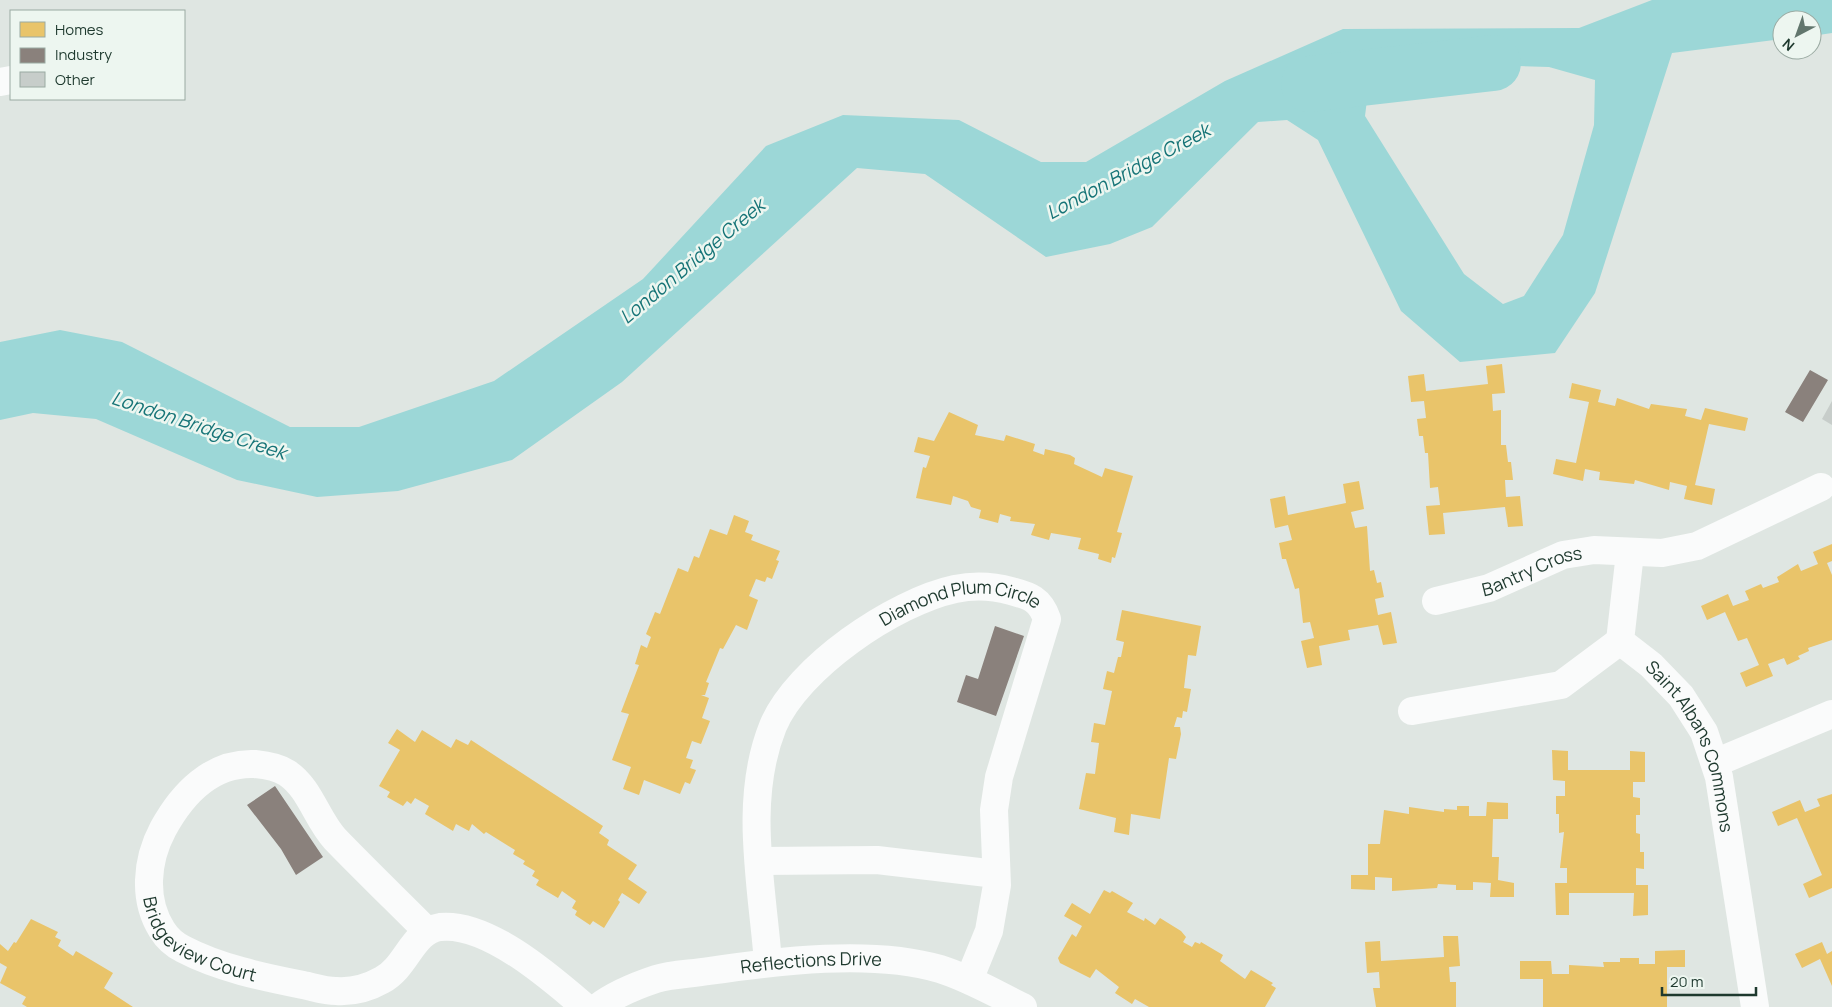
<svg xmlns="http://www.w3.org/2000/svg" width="1832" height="1007" font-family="Manrope,sans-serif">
	<rect width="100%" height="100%" fill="#dfe6e2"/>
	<path fill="#9cd7d7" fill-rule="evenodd" d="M1652 0H1832V33L1812 36V20H1782V39L1672 53 1595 293 1555 353 1460 362 1401 311 1318 140 1287 120 1258 122 1152 227 1110 244 1046 257 925 174 857 168 622 382 512 460 398 491 317 497 237 480 96 419 33 413 0 420V342L60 330 122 342 290 427H359L494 381 643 279 766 146 843 115 959 120 1041 162H1086L1225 81 1343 29 1579 28ZM1490 65 1549 67 1595 80 1594 125 1563 235 1524 296 1503 304 1464 274 1365 116 1368 92 1387 74Z"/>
	<path fill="#e9c46a" d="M1502 364 1505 393 1492 394 1493 411 1501 410V445H1506L1508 462H1511L1513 480H1505L1506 497 1520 496 1523 526 1508 527 1505 507 1443 513 1445 534 1429 535 1426 506 1440 505 1438 487 1430 488 1428 453H1425L1423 436H1419L1417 419 1426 418 1424 401 1411 402 1408 376 1424 374 1426 391 1488 384 1486 366Z
		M1572 383 1601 390 1598 402 1615 406 1617 398 1649 409 1651 404 1687 409 1685 416 1701 420 1705 408 1748 418 1745 431 1709 424 1695 485 1715 489 1712 505 1684 499 1687 486 1670 482 1669 490 1635 480 1634 484 1599 480 1600 472 1585 469 1583 481 1553 474 1556 459 1576 463 1589 402 1569 398Z
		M949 412 978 425 975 435 1004 441 1006 435 1035 444 1033 451 1044 455 1045 449 1070 455 1075 458 1074 464 1102 477 1105 468 1133 476 1117 532 1122 533 1115 558 1112 557 1111 563 1098 559 1099 554 1078 549 1081 538 1051 533 1049 540 1031 535 1035 524 1010 521 1011 517 1000 514 998 523 979 518 981 510 971 507 968 501 953 496 951 505 916 498 923 467 926 468 930 456 914 452 918 437 934 441Z
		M1359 481 1364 509 1351 512 1355 528 1367 526 1370 571 1374 570 1377 583 1381 582 1384 597 1375 599 1378 615 1391 612 1397 643 1383 645 1378 625 1348 630 1350 640 1319 646 1322 665 1307 668 1301 641 1314 638 1310 622 1303 623 1299 588 1295 589 1286 559H1282L1279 543 1292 540 1288 525 1275 528 1270 499 1285 496 1288 515 1346 503 1343 484Z
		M734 515 749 521 745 532 753 535 751 540 780 551 776 560 779 561 772 579 767 577 765 582 756 579 749 596 758 600 747 630 736 625 723 649 720 648 706 682 709 683 705 695H701L709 698 702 718 710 721 701 744 692 741 686 758 693 760 690 768 696 770 690 784 685 782 680 794 644 780 639 795 623 789 631 767 612 760 629 714 621 712 639 665 635 664 641 645 647 648 651 637 646 634 655 612 660 614 678 568 688 572 694 556 699 558 710 529 727 535Z
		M1832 544V561L1827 563 1832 575V640L1808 648 1809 651 1798 656 1800 659 1787 665 1784 658 1768 664 1773 676 1746 687 1740 673 1759 665 1747 638 1738 641 1725 612 1707 620 1701 606 1728 594 1733 606 1749 600 1745 591 1761 584 1763 588 1779 582 1777 577 1798 564 1801 571 1818 564 1813 552Z
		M1122 610 1201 626 1196 656 1188 655 1184 688 1191 689 1187 712 1183 711 1182 718 1177 717 1174 727H1180L1181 734 1176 759 1169 758 1160 819 1131 814 1129 835 1114 832 1116 818 1079 809 1086 773 1095 774 1099 743 1091 742 1094 723 1105 725 1112 691 1103 689 1107 671 1114 673 1118 657H1121L1124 642 1116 640Z
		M397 729 415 742 422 730 451 748 456 739 468 745 471 740 603 826 599 833 609 840 607 845 637 865 628 879 647 892 639 904 622 893 618 900 620 902 604 928 593 921 590 925 575 915 577 911 572 908 576 901 562 891 558 898 536 885 539 880 532 876 535 871 523 864 525 861 513 854 515 850 486 832 484 834 472 824 469 831 456 824 453 831 425 814 429 806 415 798 411 804 407 801 403 806 387 797 390 792 379 786 400 750 388 743Z
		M1552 750 1568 751V770H1630V751L1645 752V782H1633V797L1640 798V815H1636V833L1640 834V852H1644V869L1636 868V885H1648V915L1633 916 1634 893H1569V915H1556L1555 883H1567V868H1560L1564 832 1559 833V814H1556V796H1565V781L1553 780Z
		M1832 794V888L1809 898 1803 884 1822 875 1797 818 1778 826 1772 812 1800 800 1805 812 1820 806 1817 799Z
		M1487 802 1508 803V819H1493L1492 857H1499L1498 880 1514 883V897H1490L1491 883 1473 882V890H1456V885L1438 884 1437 888 1392 891V878L1375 877V890L1351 889V875H1368V844H1380L1384 810 1409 814V807L1444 812V809L1457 810V806H1469V816H1486Z
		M1104 890 1110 893 1112 891 1133 903 1127 912 1144 921 1145 918 1155 925 1160 918 1181 931 1186 937 1183 942 1192 947 1195 942 1200 944 1201 942 1223 955 1220 961 1245 979 1251 970 1273 983 1271 985 1276 988 1265 1007H1149L1135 999 1132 1004 1115 993 1119 987 1096 969 1090 978 1060 963 1058 958 1072 934 1076 937 1082 926 1064 916 1072 903 1090 914Z
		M31 919 58 932 55 937 61 940 58 946 73 956 76 951 113 973 104 988 133 1007H27L22 1004 26 997 0 983 7 967 0 963V944L8 951 14 942 16 943Z
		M1443 936H1458L1460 966 1449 967 1450 982H1456V1007H1376L1373 988H1380L1379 972 1367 973 1365 942 1380 941 1381 961 1444 957Z
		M1822 942 1827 954 1832 951V986L1820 959 1802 968 1795 954Z
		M1685 950V967H1667V1007H1543V979H1520V961H1551L1552 974H1569V965L1604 967 1603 962H1620V958H1639V964H1655V951Z"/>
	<path fill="#8a817c" d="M1810 370 1828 380 1803 422 1785 412Z
		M995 626 1024 636 996 716 957 702 966 675 978 679Z
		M275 786 323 857 296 875 281 849 247 805Z"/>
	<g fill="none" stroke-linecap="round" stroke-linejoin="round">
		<path stroke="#9cd7d7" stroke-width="56" d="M1309 84 1493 63"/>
	</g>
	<path fill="#c7cdca" d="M1832 401V425L1822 419Z"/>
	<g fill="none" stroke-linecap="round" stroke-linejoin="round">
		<g stroke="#fafbfb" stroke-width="28">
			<path d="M0 82 11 80"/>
			<path id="s1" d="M1630 553 1620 641 1651 665 1681 696 1704 732 1719 777 1755 1007"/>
			<path id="s2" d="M1436 601 1489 588 1563 555 1594 550 1662 553 1697 546 1821 487"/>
			<path d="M1412 711 1561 685 1620 641"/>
			<path d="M1715 763 1832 714"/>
			<path d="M760 861 877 860 996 874"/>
			<path id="s3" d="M427 931C396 900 365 870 335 839 317 820 310 788 287 773 278 767 265 765 255 764 212 762 182 794 163 829 146 861 143 900 162 930 167 938 175 945 183 949 219 968 263 977 303 985 313 987 325 991 336 991 352 992 368 988 382 980 407 967 412 931 440 927 488 922 551 978 585 1007"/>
			<path id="s4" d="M768 962C762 885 743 800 773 726 797 668 894 602 955 589 974 585 993 586 1011 591 1030 596 1040 599 1047 619L999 777 994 810 997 885 989 931 969 980"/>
			<path id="s5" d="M598 1007C615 994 635 986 656 979 672 974 691 974 709 971 778 961 872 949 940 969 969 978 996 994 1023 1007"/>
		</g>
	</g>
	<g text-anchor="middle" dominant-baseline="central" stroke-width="5" stroke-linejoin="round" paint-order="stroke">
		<g font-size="18" fill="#1e392e" stroke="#edf6f0">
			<text stroke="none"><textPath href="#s2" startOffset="101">Bantry Cross</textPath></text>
			<text stroke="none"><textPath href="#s4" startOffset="476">Diamond Plum Circle</textPath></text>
			<text stroke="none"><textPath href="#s1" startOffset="221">Saint Albans Commons</textPath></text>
			<text stroke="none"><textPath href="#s3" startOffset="506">Bridgeview Court</textPath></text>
			<text stroke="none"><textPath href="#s5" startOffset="221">Reflections Drive</textPath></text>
		</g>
		<g font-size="19" font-style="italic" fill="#167477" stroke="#edf6f0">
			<text transform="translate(1128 171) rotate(-28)">London Bridge Creek</text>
			<text transform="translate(692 261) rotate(-40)">London Bridge Creek</text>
			<text transform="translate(199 425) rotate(18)">London Bridge Creek</text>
		</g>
	</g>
	<rect x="10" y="10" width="175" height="90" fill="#edf6f0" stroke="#9aaaa2"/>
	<rect x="20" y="22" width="25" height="15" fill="#e9c46a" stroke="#9aaaa2"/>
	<text x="55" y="35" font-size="15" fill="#1e392e">Homes</text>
	<rect x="20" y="48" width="25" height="15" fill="#8a817c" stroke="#9aaaa2"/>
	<text x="55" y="60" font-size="15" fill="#1e392e">Industry</text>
	<rect x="20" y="72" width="25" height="15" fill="#c7cdca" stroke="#9aaaa2"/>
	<text x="55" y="85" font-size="15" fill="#1e392e">Other</text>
	<g transform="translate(1797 35) rotate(221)"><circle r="24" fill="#edf6f0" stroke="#9aaaa2"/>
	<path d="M0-4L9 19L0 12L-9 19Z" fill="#62766d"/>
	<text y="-8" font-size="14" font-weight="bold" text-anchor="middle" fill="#1e392e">N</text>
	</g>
	<path d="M1662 987v8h94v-8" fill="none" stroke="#1e392e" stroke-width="2.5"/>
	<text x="1670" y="987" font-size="15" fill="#1e392e" stroke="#edf6f0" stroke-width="4" paint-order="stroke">20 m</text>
</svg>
